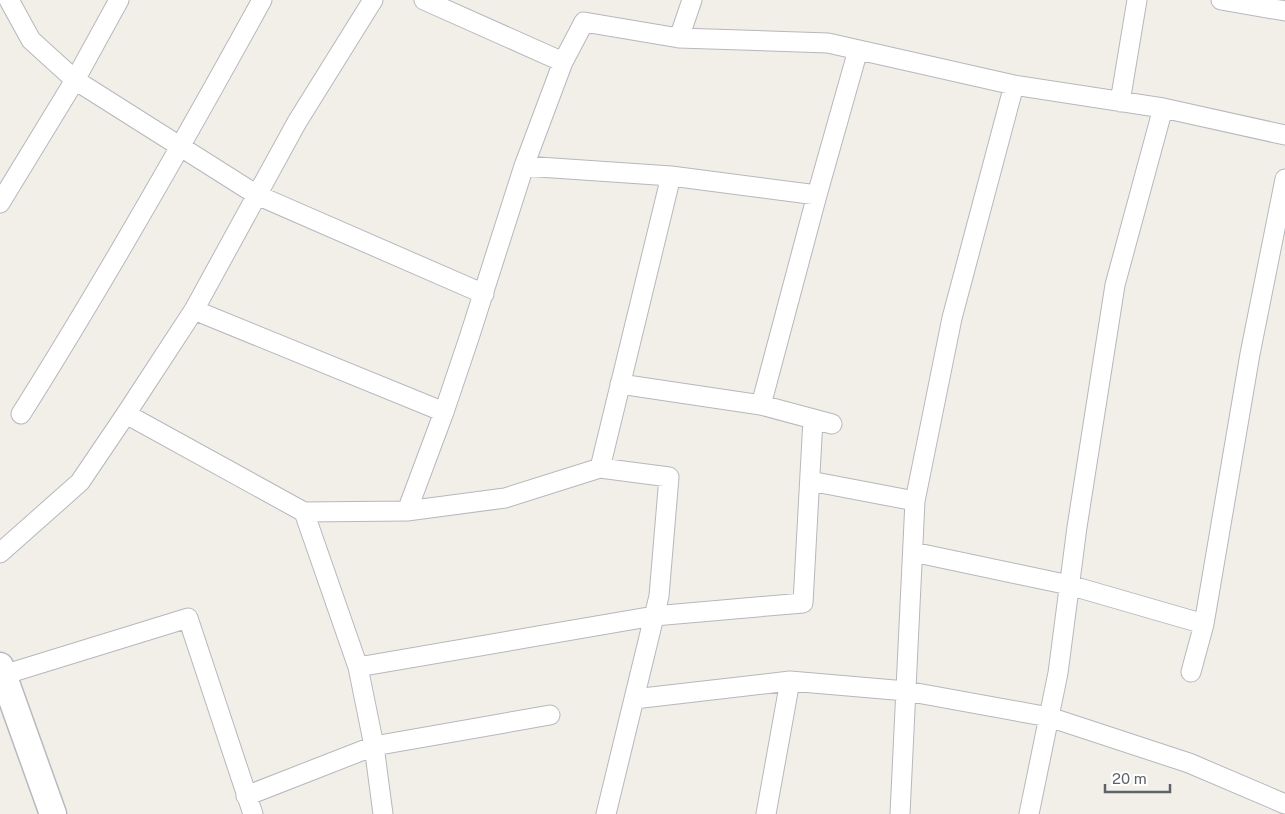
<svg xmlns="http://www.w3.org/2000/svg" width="1285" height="814" font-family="'Public Sans',sans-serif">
	<rect width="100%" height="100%" fill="#f1efe8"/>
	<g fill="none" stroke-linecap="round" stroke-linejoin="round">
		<defs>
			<path id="minor" d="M9 0 31 40 75 80 257 195 484 294
				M424 0 563 62 584 22 679 38 828 43 1014 85 1163 108 1285 135
				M1221 0 1285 11
				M679 38 692 0
				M1120 102 1137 0
				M524 166 671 176 817 195
				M0 203 75 80 119 0
				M194 310 444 412
				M620 384 761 405 832 424
				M761 405 817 195 858 50
				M21 414C106 279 185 140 262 0
				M126 414 304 512
				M810 481 915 501
				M407 511 505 498 600 468
				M913 552 1069 585 1204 624
				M0 553 80 482 126 414 194 310 297 122 373 0
				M358 667 654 616 803 603 813 419
				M1191 672 1204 624 1250 354 1285 179
				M3 675 188 618 253 814
				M634 699 790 681 906 691 1049 717 1189 763 1285 804
				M246 796 374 746 550 715
				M383 814 374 746 358 667 304 512 407 511 444 412 469 338 524 166 563 62
				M606 814 659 596 669 477 600 468 671 176
				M766 814 790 681
				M900 814 915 501 952 318 1014 85
				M1029 814 1058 673 1077 527 1115 285 1163 108"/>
			<path id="secondary" d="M0 666 53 814"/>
		</defs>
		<use href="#minor" stroke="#b5b8bc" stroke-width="21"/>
		<use href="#secondary" stroke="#b6babf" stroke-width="29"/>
		<use href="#minor" stroke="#fff" stroke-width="19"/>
		<use href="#secondary" stroke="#fff" stroke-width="26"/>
	</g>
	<path d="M1105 784v8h65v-8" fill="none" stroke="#5f6368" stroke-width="2.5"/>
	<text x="1112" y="784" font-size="15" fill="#5f6368" stroke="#ffffff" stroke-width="4" paint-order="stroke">20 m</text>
</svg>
